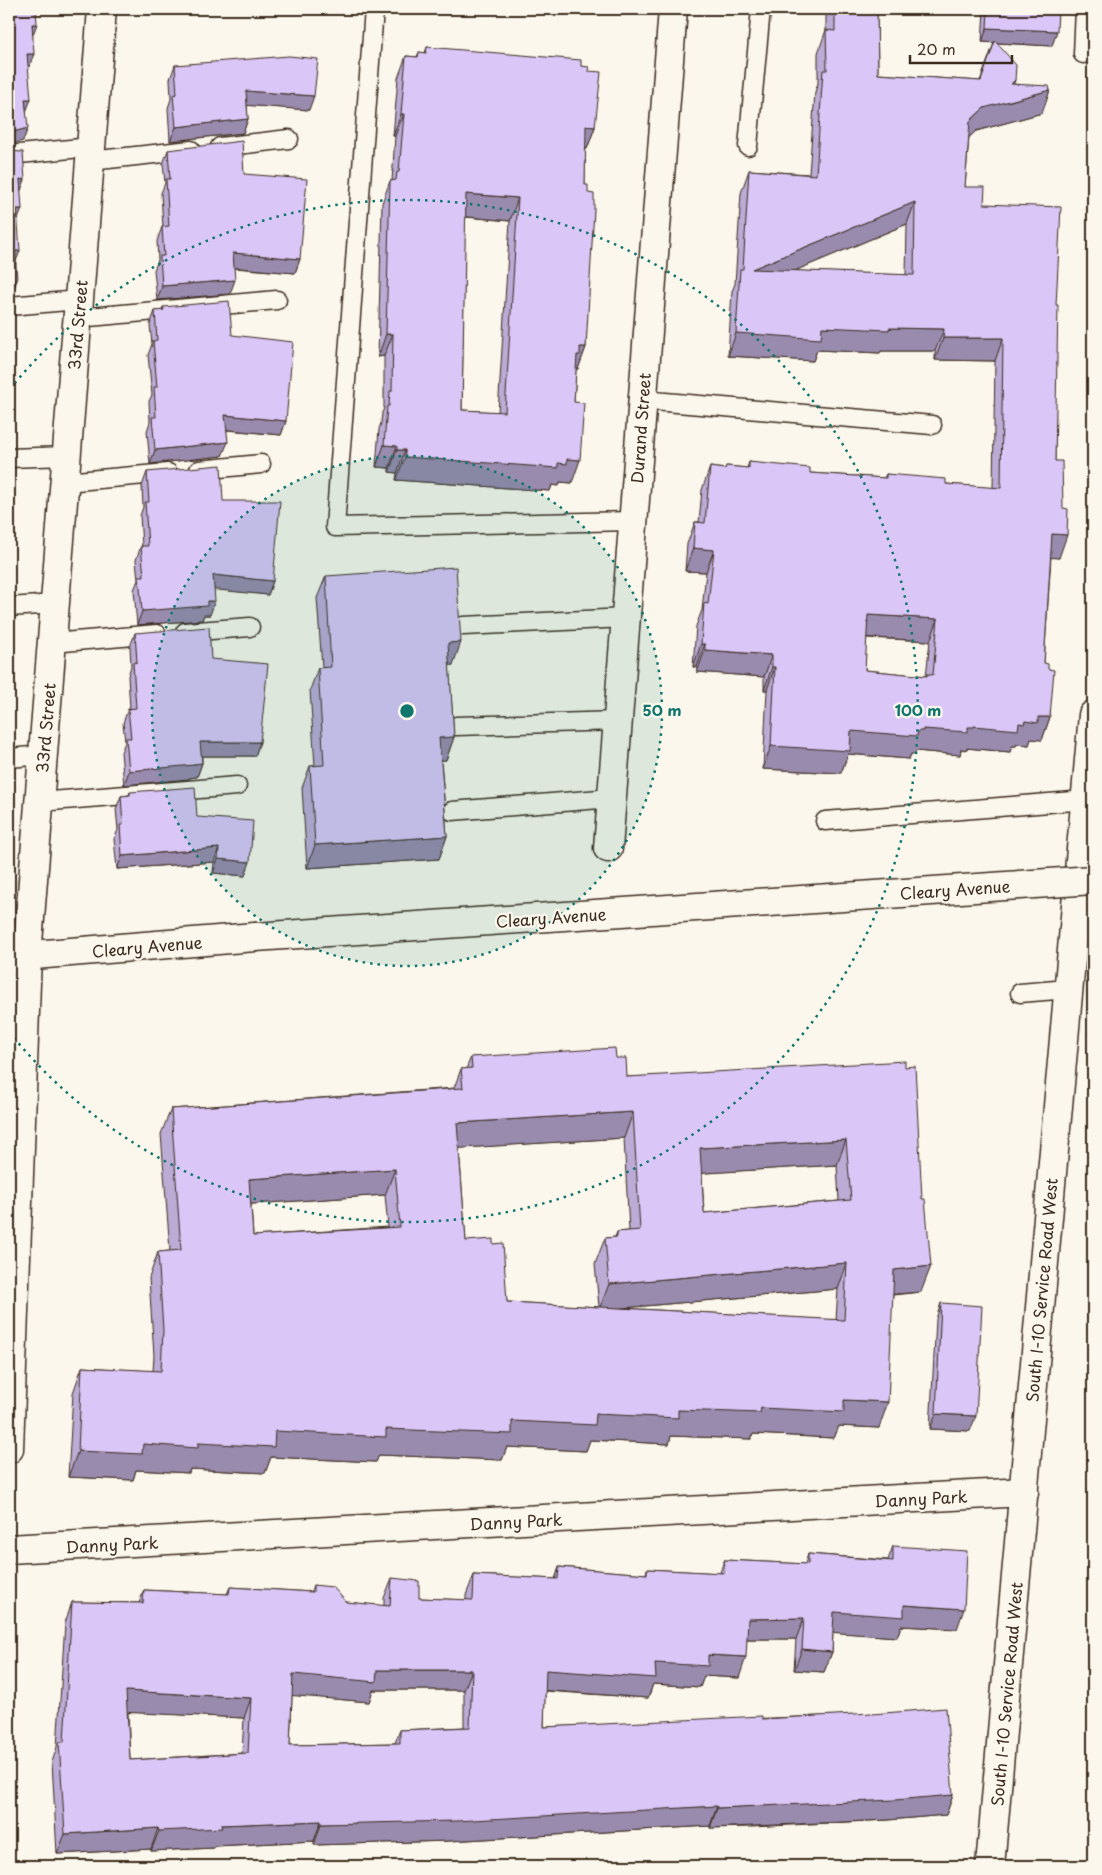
<svg xmlns="http://www.w3.org/2000/svg" width="1102" height="1875" font-family="'Playpen Sans',sans-serif">
	<rect width="100%" height="100%" fill="#fbf7ec"/>
	<filter id="ink" filterUnits="userSpaceOnUse"><feTurbulence type="fractalNoise" baseFrequency=".02" numOctaves="2"/><feDisplacementMap in="SourceGraphic" scale="10" xChannelSelector="R" yChannelSelector="G"/><feConvolveMatrix kernelMatrix="1 2 1 2 8 2 1 2 1" color-interpolation-filters="sRGB"/></filter>
	<g filter="url(#ink)">
		<g fill="none" stroke-linecap="round" stroke-linejoin="round">
			<defs>
				<path id="service" d="M374 9 335 527 633 521
					M1083 54 1085 9
					M748 146 761 9
					M220 147 289 139
					M9 155 91 147
					M90 161 191 150
					M9 306 79 300
					M78 318 277 300
					M642 400 932 425
					M9 458 67 456
					M199 470 261 464
					M65 482 168 473
					M9 607 55 604
					M463 626 626 618
					M185 632 250 627
					M52 643 157 634
					M456 726 618 721
					M9 758 43 755
					M39 802 237 786
					M452 811 612 798
					M825 821 1086 800
					M1020 993 1068 989"/>
				<path id="minor" d="M608 848 673 9
					M9 1449 27 956 102 9
					M9 1549 1024 1492"/>
				<path id="tertiary" d="M9 957 255 937
					M990 1866 1093 715"/>
			</defs>
			<use href="#service" stroke="#3b2a1e" stroke-width="21"/>
			<use href="#minor" stroke="#3b2a1e" stroke-width="31"/>
			<use href="#tertiary" stroke="#3b2a1e" stroke-width="31"/>
			<use href="#service" stroke="#fbf7ec" stroke-width="18"/>
			<use href="#minor" stroke="#fbf7ec" stroke-width="28"/>
			<use href="#tertiary" stroke="#fbf7ec" stroke-width="28"/>
			<defs>
				<path id="tertiary-bridge" d="M255 937 1093 880"/>
			</defs>
			<use href="#tertiary-bridge" stroke="#3b2a1e" stroke-width="31" stroke-linecap="butt"/>
			<use href="#tertiary-bridge" stroke="#fbf7ec" stroke-width="28"/>
		</g>
		<path fill="#bbabd5" stroke="#3b2a1e" fill-rule="evenodd" d="M826 9H877L878 74 980 81 994 43 982 42 984 9H1058L1052 46 997 43 1015 80 1013 84 1050 90 1042 113 976 131 969 137 965 187 984 204 1056 305 1055 461 1059 558 1051 557 1044 663 1050 717 1042 740 1031 739 1029 745 1017 744 1016 746H1012L1010 752 966 748V750L961 749 960 755 916 751 915 754H911L909 759 848 754 841 773 763 769 767 690H764V677L697 672V667H693L696 626 702 610 706 572 685 571 687 544 695 522H699L702 490 710 467 725 469 726 466 747 468 749 462 810 473 884 478 886 474 946 484 993 488 995 361 935 360V351H881L880 353 817 350 813 361 728 356 732 291 735 284 741 193 749 170 809 174 815 92 818 83V53L826 30ZM907 224 906 275 794 271ZM866 638 930 641 926 676 865 670Z
			M427 47 581 66 588 71 595 127 587 149H585V185L586 347 578 369H576L574 402 572 483 560 482 559 486 552 485 550 491 396 480 397 473 389 472V468L376 467 379 429 381 423 382 413 384 408V356L378 357 382 203 390 181H392L395 136H393L398 78 406 56 417 57 419 52 425 53ZM465 217 510 221 498 412 462 410Z
			M175 65 309 110 247 105 248 119 243 133 170 141 168 108 171 99 170 79Z
			M168 150 244 174 300 259 295 273 234 268 230 294 157 300 154 270 158 260 157 241 162 227H163L161 193 165 183 163 164Z
			M163 307 232 335 286 421 281 435 227 430 222 456 150 464 147 431 150 422 149 401 152 395 148 355 152 344 150 325 155 311H162Z
			M147 472 223 501 273 581 268 595 214 589 210 615H204L202 620 137 625 134 590 138 580 136 560 141 546H142L140 516 143 507 142 486Z
			M326 576 453 665H449L454 737 446 760H441L447 836 439 859 307 868 302 788 310 766H315L310 690 318 668 322 667 317 598Z
			M135 633 211 659 260 742 255 756H202V763L197 777 189 778V779L124 785 121 752 125 742 123 723 128 709H130L128 676 131 666 130 647Z
			M130 792 197 817 245 876 213 873 214 862 117 869 114 839 118 830 116 809 121 796 129 795Z
			M471 1057 616 1058 627 1077 905 1067 921 1292 893 1295 879 1428 839 1426 834 1438 753 1434 751 1439 671 1436 669 1444 590 1440 586 1451 507 1447 502 1460 379 1455 376 1462 271 1457 265 1473 190 1469 189 1473 136 1470 133 1480 68 1477 73 1393 82 1367 153 1371 154 1356 149 1278 158 1252 170 1251 161 1134 171 1109 454 1088 461 1069H466ZM624 1138 629 1231 617 1232 615 1237 605 1238 595 1264 599 1307 507 1302 493 1244 466 1241 459 1148ZM837 1165 839 1201 704 1213 702 1173ZM385 1195 388 1227 253 1236 251 1204ZM838 1289 836 1320 621 1308Z
			M941 1303 970 1431 930 1429 936 1319Z
			M893 1546 957 1629 901 1626 897 1637 833 1632 832 1652 824 1672 794 1670 796 1639H747L739 1678 704 1676 700 1687 653 1684 648 1698 545 1691 544 1727 872 1714 953 1795 946 1815 888 1820 752 1827 710 1828V1826L449 1841 314 1845V1841L215 1846 214 1848 151 1851V1849L57 1854 52 1762 57 1747 65 1623 72 1602 139 1603 144 1590 227 1594 230 1587 311 1592 313 1585 346 1602 384 1606V1598L392 1578 419 1598 466 1600V1595L474 1575 555 1579 559 1567 646 1574 647 1569 720 1573 724 1560 805 1564 808 1554 888 1560ZM373 1690H464V1727L400 1730 395 1743 290 1745 292 1695 369 1702ZM128 1712 244 1718 242 1753 130 1760Z"/>
		<path fill="#998bae" stroke="#3b2a1e" d="M32 24H37L32 37Z
			M987 28 1057 31 1052 46 982 42Z
			M27 54H34L29 67H22Z
			M1015 80 1007 102 1050 90 1042 113 976 131 962 144 970 121Z
			M246 91 314 96 309 110 241 105Z
			M25 99H31L26 112Z
			M401 114H404L395 136H393Z
			M248 119 243 133 170 141 176 127Z
			M586 126 595 127 587 149 578 148Z
			M28 128 23 141 9 145V133Z
			M20 179 25 180 20 193Z
			M466 194 518 198 510 221 458 216Z
			M915 202 907 224 744 292 752 269Z
			M17 209H22L17 222Z
			M15 251H20L15 264Z
			M233 253 300 259 295 273 228 267Z
			M17 280 12 294H9V281Z
			M235 280 230 294 157 300 162 286Z
			M822 327 889 328 944 329 935 351H881L880 353 817 350 813 361 728 356 736 333Z
			M9 332H12L9 342Z
			M386 334H393L384 356 378 357Z
			M943 338H1003L995 361 935 360Z
			M580 347H586L578 369H574L569 378Z
			M225 415 286 421 281 435 220 429Z
			M228 442 222 456 150 464 155 450Z
			M384 445 397 446 389 468 376 467Z
			M397 450H405L397 473 389 472Z
			M405 457 558 463 567 459 580 460 572 483 560 482 559 486 552 485 550 491 396 480Z
			M1052 534 1067 535 1059 558 1044 557Z
			M693 548 714 550 706 572 685 571Z
			M213 575 273 581 268 595 208 589Z
			M207 601H215L210 615H204L202 620 137 625 142 611Z
			M868 615 938 619 930 641 859 637Z
			M461 642 453 665 439 666 448 643Z
			M701 644H705L697 667H693Z
			M705 650 772 655 764 677 697 672Z
			M772 667H775L767 690H764Z
			M1038 717H1050L1042 740 1031 739 1029 745 1017 744 1016 746H1012L1010 752 966 748V750L961 749 960 755 916 751 915 754H911L909 759 848 754 841 773 763 769 771 746 851 731H918L923 729 1019 723Z
			M454 737 446 760 431 761 439 738Z
			M200 742H260L255 756H195Z
			M202 763 197 777 189 778V779L124 785 129 771Z
			M447 836 439 859 307 868 315 845Z
			M219 848 214 862 117 869 122 856Z
			M218 859 250 862 245 876 213 873Z
			M633 1112 624 1138 448 1149 457 1123Z
			M846 1140 837 1165 691 1174 700 1148Z
			M395 1169 385 1195 239 1205 249 1179Z
			M847 1263 838 1289 599 1310 609 1284Z
			M931 1266 921 1292 884 1295 894 1270Z
			M844 1400 888 1402 879 1428 839 1426 834 1438 753 1434 751 1439 671 1436 669 1444 590 1440 586 1451 507 1447 502 1460 379 1455 376 1462 271 1457 265 1473 190 1469 189 1473 136 1470 133 1480 68 1477 78 1451 143 1444 198 1443 275 1431 386 1429 512 1421 596 1414 678 1410 761 1408Z
			M936 1414 976 1416 970 1431 930 1429Z
			M904 1605 964 1609 957 1629 901 1626 897 1637 827 1632 834 1612Z
			M804 1618 796 1639H740L748 1619Z
			M802 1649 832 1652 824 1672 794 1670Z
			M708 1655 746 1657 739 1678 704 1676 700 1687 653 1684 648 1698 538 1690 546 1670 655 1663Z
			M377 1670H472L464 1690H373L369 1702 286 1695 293 1674Z
			M126 1691 251 1698 244 1718 119 1712Z
			M953 1795 946 1815 888 1820 710 1828 717 1808Z
			M717 1806 710 1826 449 1841 314 1845 321 1824Z
			M321 1821 314 1841 215 1846 214 1848 151 1851 159 1831 221 1825Z
			M158 1828 151 1849 57 1854 65 1834Z"/>
		<path fill="#dac7f8" stroke="#3b2a1e" fill-rule="evenodd" d="M9 9H36L37 24H32L34 54H27L31 99H25L28 128 9 133Z
			M835 9H877L878 74 981 81 995 41 1016 65 1015 80 1011 84 1049 86 1050 90 984 108 970 121 965 187H985L984 204 1061 207 1056 305H1058L1055 461H1062L1063 508 1068 509 1067 535 1052 534 1044 663 1048 664V669L1054 670 1050 717H1038V723L1025 721 1024 724 1019 723 1018 730 974 726V727H968V732L923 729V731H918L917 736 851 731 850 751 771 746 775 667H772V655L705 650V644H701L704 603 708 604 714 550 693 548 695 522 705 523 710 467 725 469 726 466 749 468V462L810 468V473L886 478V474L946 479V484L1001 488 1003 338H943L944 329 889 328V330L822 327 821 339 736 333 740 269H743L749 170 816 175 823 70H827L826 30 835 31ZM915 202 914 275 752 269ZM868 615 938 619 933 675 927 674V676L865 670Z
			M988 9H1058L1057 31 987 28Z
			M427 47 581 60V66L589 67 588 71 601 72 595 127 586 126 585 185H588V193L594 194V210L586 347H580V355H577L574 402 584 403 580 460 567 459V464L558 463V468L405 457V450H397V446L384 445 387 406H389L390 391H392L393 334H386L390 181 396 180 397 172H399L404 114H401L406 56 418 57 419 52 426 53ZM466 194 518 198 505 412 462 410Z
			M289 56 318 59 314 96 246 91 248 119 176 127 173 95 177 94 175 65Z
			M242 141 244 174 307 179 300 259 233 253 235 280 162 286 160 256H164L162 227 169 226 166 179H170L168 150Z
			M9 151 23 152 25 180 20 179 22 209H17L20 251H15L17 280 9 281Z
			M229 301 232 335 293 342 286 421 225 415 228 442 155 450 152 417H156L154 387H157L153 341 157 340 155 311 164 310 163 307Z
			M9 302 10 303 12 332H9Z
			M221 465 223 501H280L273 581 213 575 215 601H207V606L142 611 139 576H144L141 546H148L145 502H149L147 472Z
			M456 567 461 642 448 643 454 737 439 738 447 836 315 845 310 766 324 765 318 668 331 667 326 576Z
			M209 627 211 659 268 664 260 742H200L202 763 194 764V765L129 771 126 738H131L128 709 136 708 133 663 137 662 135 633Z
			M195 787 197 817 253 821 250 862 218 859 219 848 122 856 120 825H123L121 796 130 795V792Z
			M615 1048 616 1058H626L627 1077 905 1061V1067L915 1066 922 1199H925L931 1266 894 1270 888 1402 844 1400V1412L761 1408 760 1413 678 1410V1418L596 1414 595 1425 512 1421V1434L386 1429V1437L275 1431 274 1447 198 1443V1448L143 1444 142 1454 78 1451 82 1367 161 1371 163 1330 158 1252 181 1250 171 1109 463 1088 461 1069 472 1068 471 1057ZM633 1112 640 1230 617 1232V1237L605 1238 609 1284 847 1263 844 1320 507 1302 503 1243 493 1244V1239L466 1241 457 1123ZM846 1140 851 1200 704 1213 700 1148ZM395 1169 400 1227 253 1236 249 1179Z
			M941 1303 982 1306 976 1416 936 1414Z
			M893 1546 967 1551 964 1609 904 1605V1617L834 1612 832 1652 802 1649 804 1618 748 1619 746 1657 708 1655V1666L655 1663 656 1678 546 1670 544 1727 762 1716V1719L872 1713V1714L946 1708 953 1795 895 1800 760 1806 717 1808V1806L456 1821 321 1824V1821L221 1825 222 1828 159 1831 158 1828 65 1834 59 1742H64L72 1602 143 1603 144 1590 229 1594 230 1587 313 1592V1585L333 1587 346 1602 390 1606 392 1578 419 1581V1598L473 1600 474 1575 558 1579 559 1567 647 1574V1569L724 1573V1560L808 1564V1554L893 1561ZM377 1670H472L470 1727 400 1730V1743L290 1745 293 1674 376 1682ZM126 1691 251 1698 248 1753 130 1760Z"/>
	</g>
	<circle cx="407" cy="711" r="255" fill="#0f766e" fill-opacity=".12"/>
	<g fill="none" stroke="#0f766e" stroke-width="2.5" stroke-dasharray="2.5 5">
		<circle cx="407" cy="711" r="255"/>
		<path d="M10 389A511 511 0 1 1 10 1033"/>
	</g>
	<g text-anchor="middle" dominant-baseline="central" stroke-width="4.5" stroke-linejoin="round" paint-order="stroke">
		<g font-size="16" fill="#3b2a1e" stroke="#fbf7ec">
			<text transform="translate(77 325) rotate(-85)">33rd Street</text>
			<text transform="translate(640 428) rotate(-86)">Durand Street</text>
			<text transform="translate(45 728) rotate(-85)">33rd Street</text>
			<text transform="translate(955 889) rotate(-4)">Cleary Avenue</text>
			<text transform="translate(551 917) rotate(-4)">Cleary Avenue</text>
			<text transform="translate(147 946) rotate(-5)">Cleary Avenue</text>
			<text transform="translate(1041 1290) rotate(-85)">South I-10 Service Road West</text>
			<text transform="translate(921 1498) rotate(-3)">Danny Park</text>
			<text transform="translate(516 1521) rotate(-3)">Danny Park</text>
			<text transform="translate(112 1544) rotate(-3)">Danny Park</text>
			<text transform="translate(1006 1694) rotate(-85)">South I-10 Service Road West</text>
		</g>
	</g>
	<circle cx="407" cy="711" r="8" fill="#0f766e" stroke="#fbf7ec" stroke-width="2.5"/>
	<g font-size="15" text-anchor="middle" font-weight="bold" fill="#0f766e" stroke="#fbf7ec" stroke-width="4.5" stroke-linejoin="round" paint-order="stroke">
		<text x="662" y="716">50 m</text>
		<text x="918" y="716">100 m</text>
	</g>
	<rect width="1102" height="1875" fill="none" stroke="#fbf7ec" stroke-width="30"/>
	<rect x="15" y="15" width="1072" height="1845" fill="none" stroke="#3b2a1e" stroke-width="2" filter="url(#ink)"/>
	<path d="M910 55v8h102v-8" fill="none" stroke="#3b2a1e" stroke-width="2.5"/>
	<text x="917" y="55" font-size="15" fill="#3b2a1e" stroke="#fbf7ec" stroke-width="4" paint-order="stroke">20 m</text>
</svg>
